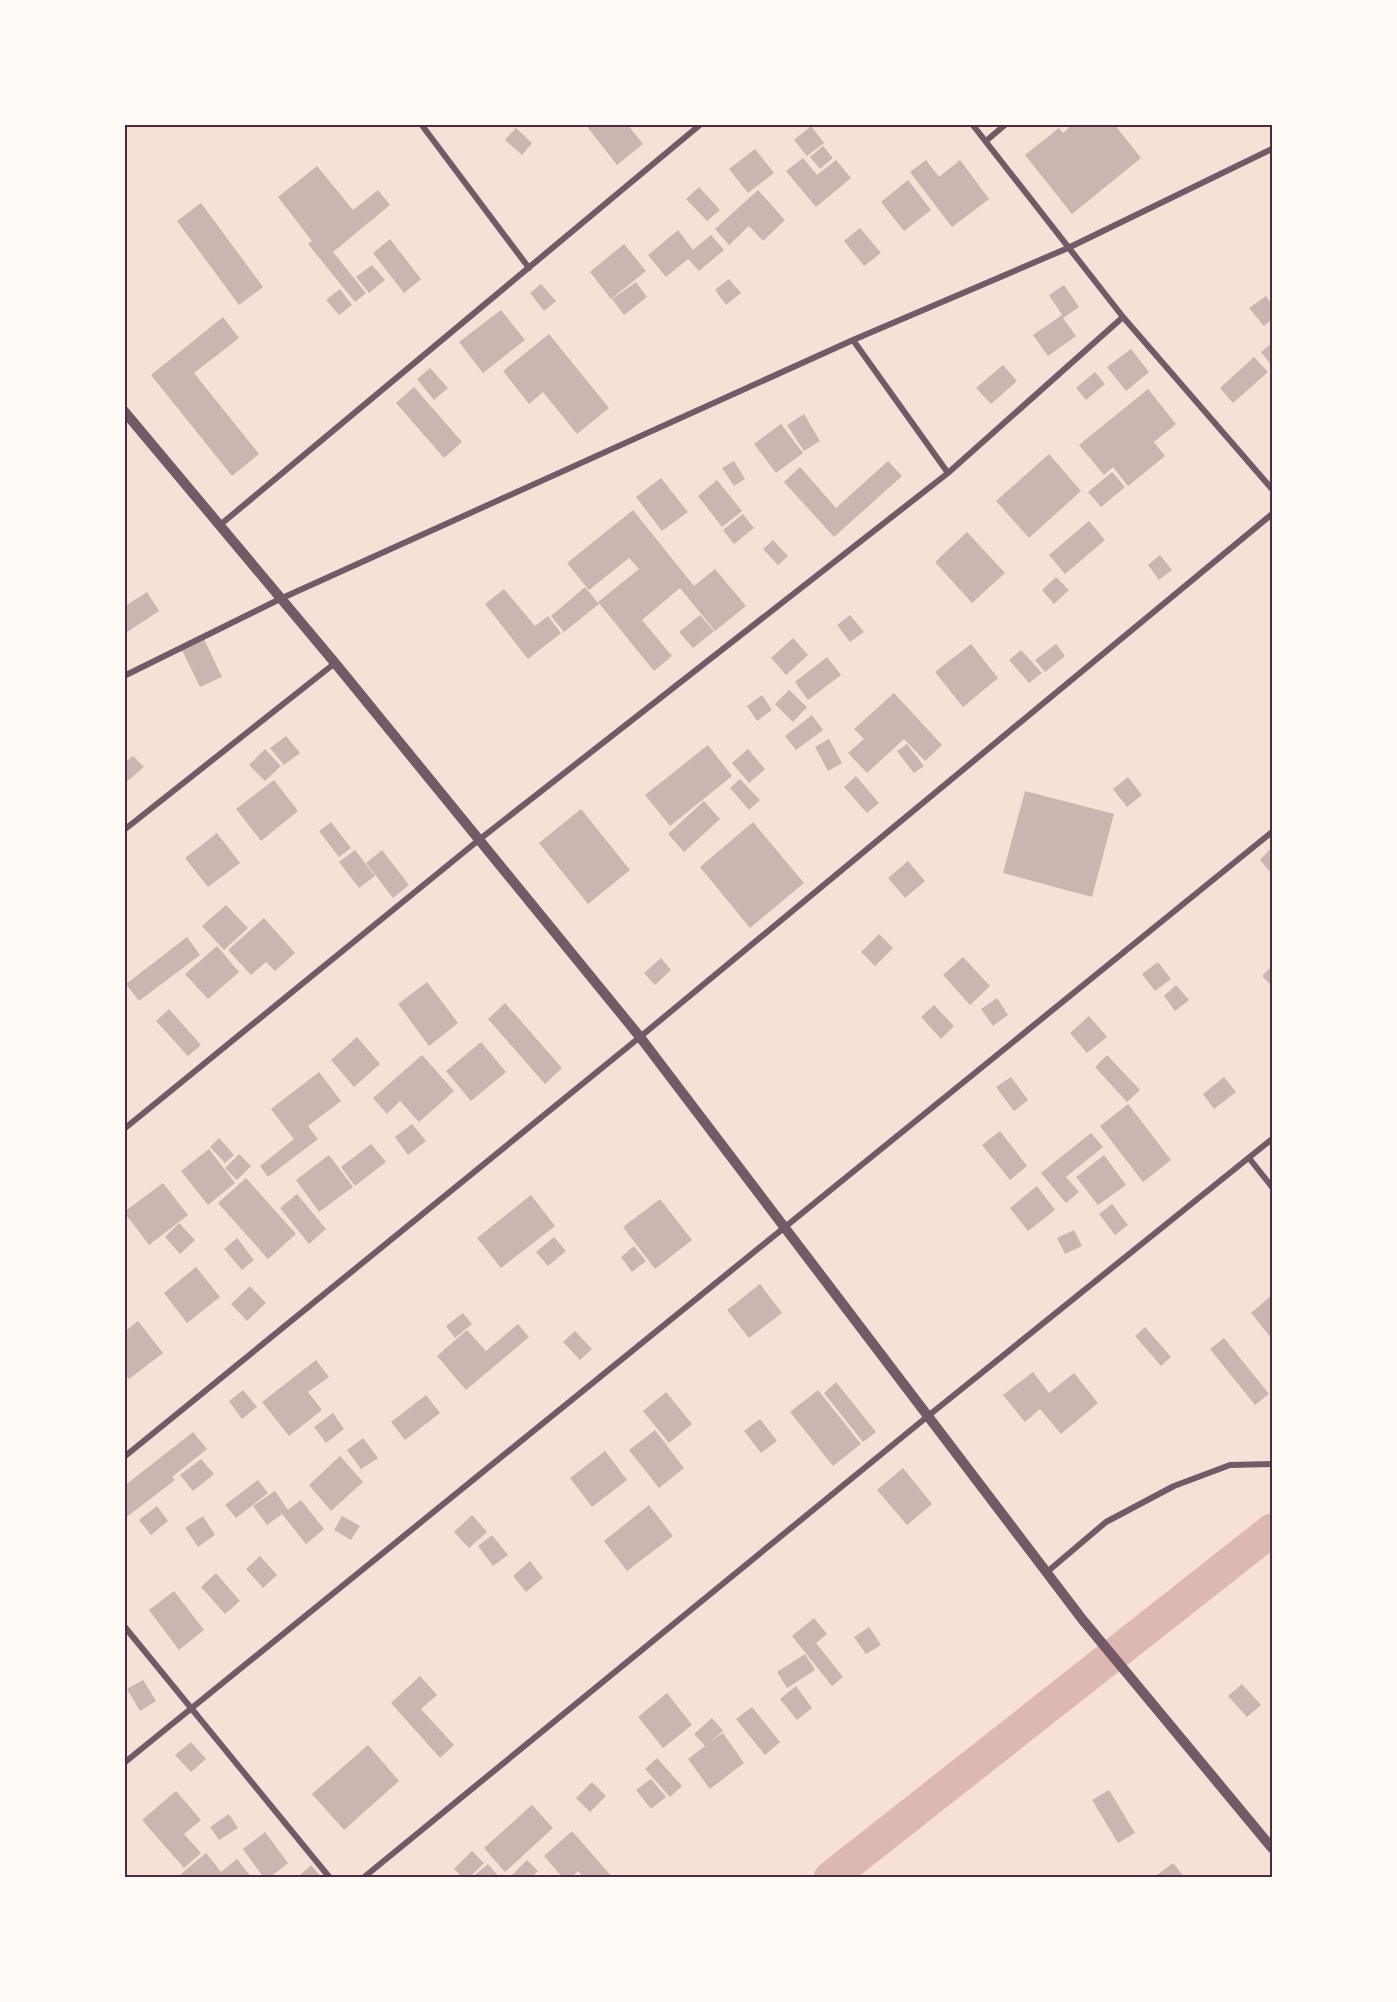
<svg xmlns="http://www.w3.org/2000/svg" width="1397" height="2002" font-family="Jost,sans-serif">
	<rect width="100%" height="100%" fill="#f7e1d7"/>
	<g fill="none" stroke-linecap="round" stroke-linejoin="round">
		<path stroke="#dcb8b0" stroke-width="33" d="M830 1878 1272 1530"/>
	</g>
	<path fill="#ccb4b1" d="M585 124H627L643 144 617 165Z
		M1073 124H1114L1141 158 1072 214 1025 155 1059 128 1063 133Z
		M811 126 824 143 807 156 794 140Z
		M516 128 532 143 522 155 505 140Z
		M823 146 833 158 820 169 810 157Z
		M755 149 774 173 748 193 729 169Z
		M803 158 817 175 836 160 851 178 816 207 786 171Z
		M926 160 939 177 960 160 989 199 952 227 910 172Z
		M317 166 353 210 378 190 390 205 333 252 366 293 355 302 308 244 312 241 278 197Z
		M908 180 931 210 904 231 881 202Z
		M699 187 720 210 707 221 686 199Z
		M758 190 785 220 763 241 749 226 729 245 715 229Z
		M201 203 263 287 239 305 177 221Z
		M860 228 881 253 864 266 844 241Z
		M678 230 693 250 711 235 724 250 699 271 688 259 666 277 648 255Z
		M390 239 421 279 404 293 373 253Z
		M624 244 646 271 611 299 590 272Z
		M372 265 385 280 369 293 356 277Z
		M729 279 741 293 726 305 715 290Z
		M636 282 647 297 624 315 612 299Z
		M541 284 556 301 544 311 530 293Z
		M1064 285 1079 307 1063 318 1076 336 1048 356 1033 335 1062 315 1049 295Z
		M340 289 352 305 339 315 326 300Z
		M1266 296 1272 305V319L1264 326 1249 308Z
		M501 310 525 340 483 373 459 342Z
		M223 317 239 338 194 373 259 454 232 476 151 375Z
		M549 334 609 408 577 434 543 392 529 404 503 371Z
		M1272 343V366L1261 352Z
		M1131 349 1149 372 1126 391 1107 367Z
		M1254 357 1268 372 1233 403 1220 388Z
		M1003 365 1017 381 991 404 976 388Z
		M430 368 448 388 434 400 417 379Z
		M1095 372 1105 384 1086 400 1076 388Z
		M414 387 462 442 444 458 396 403Z
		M1148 389 1176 424 1154 442 1165 456 1128 486 1113 467 1104 475 1079 445Z
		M804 414 820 441 804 451 787 425Z
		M781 424 803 453 776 473 754 444Z
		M1049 454 1081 491 1029 538 996 501Z
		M734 461 745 479 734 486 722 468Z
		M888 461 902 476 834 537 784 482 800 467 836 508Z
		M1112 472 1125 487 1101 507 1088 492Z
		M661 478 688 512 662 531 636 497Z
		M717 480 742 511 722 527 698 496Z
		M633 510 694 586 715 569 746 606 715 631 680 588 642 620 672 656 654 671 598 602 639 569 629 558 589 590 567 563Z
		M743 514 754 528 734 544 723 530Z
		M1089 521 1105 540 1065 574 1049 555Z
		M967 532 1005 573 972 603 935 562Z
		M773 540 788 556 778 565 763 549Z
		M1160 555 1172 570 1159 580 1148 565Z
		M1056 577 1069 590 1054 604 1042 590Z
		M585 587 599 604 564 632 551 616Z
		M504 589 535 626 548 616 561 633 528 659 485 604Z
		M147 592 159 611 124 634V607Z
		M700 615 714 631 693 648 679 632Z
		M850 615 864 632 850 642 837 625Z
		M203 637 222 677 200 687 181 648Z
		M793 638 808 655 786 675 771 658Z
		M971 644 998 678 963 707 935 672Z
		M1056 644 1065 656 1045 672 1035 660Z
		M1021 650 1042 673 1029 683 1009 660Z
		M827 657 841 675 808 700 795 682Z
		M789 690 807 707 793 722 775 704Z
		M894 693 942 745 925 761 904 739 867 773 848 753 864 739 854 729Z
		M762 695 772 710 757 721 747 706Z
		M812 715 823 730 796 750 785 736Z
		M286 736 300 753 284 765 270 748Z
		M829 739 842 763 828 771 815 747Z
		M907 744 924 766 914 773 897 751Z
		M708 745 732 776 670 826 645 795Z
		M265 749 281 766 265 781 249 765Z
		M748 749 765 769 749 783 732 763Z
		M133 756 144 767 124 784V763Z
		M856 776 879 803 867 813 844 787Z
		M1128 777 1142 795 1127 807 1113 789Z
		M740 779 760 800 749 810 730 788Z
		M274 780 298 811 261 841 236 809Z
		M1025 791 1114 814 1092 897 1003 873Z
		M704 801 720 819 684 852 668 834Z
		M581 809 630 870 588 904 539 843Z
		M331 822 351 848 339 857 319 831Z
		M753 822 804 883 750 928 700 867Z
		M217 833 240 863 208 887 185 858Z
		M1272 847V874L1260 860Z
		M355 850 375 876 359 888 339 862Z
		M382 850 409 885 393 898 366 863Z
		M908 861 925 881 905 898 888 878Z
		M226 905 248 928 224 950 202 926Z
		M264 918 295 953 275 971 266 962 251 975 228 950Z
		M879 934 893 948 875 966 861 952Z
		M187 937 200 955 139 1001 126 984Z
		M217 946 239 972 208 999 185 974Z
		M963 957 990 986 970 1005 943 975Z
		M661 958 671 970 655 985 644 973Z
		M1158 962 1171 979 1155 991 1142 974Z
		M1272 966V986L1262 976Z
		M427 982 458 1023 429 1046 398 1004Z
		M1176 985 1189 1000 1175 1011 1164 996Z
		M997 998 1008 1015 993 1026 981 1009Z
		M505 1003 562 1068 545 1084 488 1019Z
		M934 1005 954 1026 941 1039 921 1017Z
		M169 1009 201 1045 188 1056 156 1021Z
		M1089 1016 1107 1037 1087 1053 1070 1033Z
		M357 1037 380 1064 354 1087 331 1060Z
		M481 1042 506 1072 471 1101 446 1071Z
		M422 1055 454 1091 419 1122 400 1101 387 1114 373 1098Z
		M1107 1055 1140 1090 1127 1102 1095 1067Z
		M319 1072 341 1101 308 1126 318 1139 268 1177 260 1166 294 1139 271 1109Z
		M1011 1077 1028 1100 1014 1111 996 1087Z
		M1224 1077 1236 1092 1214 1109 1203 1094Z
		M1128 1104 1171 1160 1143 1182 1100 1126Z
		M412 1124 426 1141 408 1155 395 1137Z
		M1000 1131 1027 1166 1010 1180 982 1145Z
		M1091 1133 1103 1147 1066 1177 1079 1192 1066 1203 1041 1173Z
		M219 1138 234 1155 225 1163 210 1147Z
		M371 1144 386 1162 355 1186 341 1167Z
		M209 1149 235 1183 208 1205 181 1171Z
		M239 1154 251 1166 237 1180 225 1168Z
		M329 1155 353 1187 319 1212 296 1180Z
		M1104 1155 1126 1185 1098 1205 1076 1177Z
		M246 1178 296 1234 268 1259 218 1203Z
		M163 1183 188 1215 149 1245 124 1212Z
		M1037 1186 1055 1210 1028 1231 1010 1208Z
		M297 1194 326 1229 309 1244 280 1208Z
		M531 1195 555 1226 501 1268 477 1238Z
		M660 1199 692 1240 655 1269 623 1227Z
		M1112 1204 1128 1225 1115 1235 1099 1214Z
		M179 1223 195 1240 180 1254 165 1237Z
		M1074 1230 1082 1246 1065 1254 1057 1238Z
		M554 1237 566 1251 548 1266 536 1252Z
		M237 1238 254 1260 242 1270 224 1249Z
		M634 1246 646 1261 632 1272 621 1257Z
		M196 1267 220 1297 187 1323 164 1293Z
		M760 1284 782 1313 749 1338 727 1310Z
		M250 1286 266 1303 247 1321 231 1304Z
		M1272 1295V1339L1251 1313Z
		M463 1313 472 1324 455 1338 446 1326Z
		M138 1321 163 1353 129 1379 124 1373V1332Z
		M518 1324 529 1337 466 1390 437 1356 467 1330 486 1351Z
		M1145 1327 1171 1357 1161 1366 1135 1336Z
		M575 1331 592 1349 580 1360 563 1342Z
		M1224 1338 1269 1394 1255 1405 1210 1349Z
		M316 1360 329 1377 308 1392 322 1410 289 1436 262 1402Z
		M1033 1372 1049 1393 1074 1373 1098 1403 1061 1434 1040 1409 1025 1422 1003 1395Z
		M836 1382 876 1432 863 1442 824 1393Z
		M243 1390 257 1407 242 1419 229 1401Z
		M818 1390 861 1444 833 1466 790 1412Z
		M666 1392 692 1424 669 1443 643 1411Z
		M426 1395 440 1413 405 1440 391 1422Z
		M333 1413 344 1429 326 1443 314 1427Z
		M760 1419 777 1441 761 1453 744 1431Z
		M655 1430 684 1468 659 1488 629 1450Z
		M193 1432 207 1449 172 1477 175 1480 124 1519V1486Z
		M363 1438 378 1458 361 1469 347 1450Z
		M605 1451 627 1480 592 1507 570 1478Z
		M340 1456 363 1482 331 1511 309 1485Z
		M201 1459 214 1474 193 1491 180 1475Z
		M903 1468 932 1504 907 1525 877 1490Z
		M258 1480 268 1493 236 1518 225 1505Z
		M275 1491 288 1510 301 1500 324 1529 306 1544 282 1514 267 1525 253 1506Z
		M649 1505 673 1536 627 1571 604 1541Z
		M157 1506 168 1521 151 1535 139 1520Z
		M472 1515 487 1532 469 1548 454 1532Z
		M203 1516 215 1535 198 1547 185 1528Z
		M342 1516 360 1526 351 1540 334 1530Z
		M492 1535 508 1555 493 1566 478 1546Z
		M260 1556 277 1575 263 1588 246 1569Z
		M530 1561 543 1578 526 1592 513 1576Z
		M216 1573 240 1601 225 1614 201 1587Z
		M174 1591 204 1630 179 1650 149 1610Z
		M814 1618 827 1634 816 1643 843 1677 832 1686 792 1636Z
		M869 1627 881 1645 866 1654 854 1637Z
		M805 1654 815 1670 787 1688 777 1672Z
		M420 1676 437 1695 421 1709 454 1745 440 1758 391 1703Z
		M143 1680 156 1701 140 1711 127 1689Z
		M1242 1684 1261 1705 1247 1717 1228 1696Z
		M796 1686 812 1708 797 1720 780 1699Z
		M667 1693 692 1725 663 1748 638 1717Z
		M752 1707 780 1742 765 1755 736 1719Z
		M712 1718 723 1731 711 1741 723 1733 744 1763 710 1789 688 1759 705 1746 694 1734Z
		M191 1742 206 1759 191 1772 175 1755Z
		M368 1745 399 1781 344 1830 312 1794Z
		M657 1758 682 1786 670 1797 645 1769Z
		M651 1779 666 1797 651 1809 636 1790Z
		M592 1782 606 1796 590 1812 576 1798Z
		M1109 1790 1135 1833 1118 1843 1092 1800Z
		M176 1791 201 1820 184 1834 201 1853 184 1868 142 1820Z
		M532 1805 553 1828 505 1872 484 1848Z
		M229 1814 238 1828 219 1840 210 1827Z
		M572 1831 613 1878H584L578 1871 571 1878H563L544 1856Z
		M265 1832 288 1863 269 1878H264L243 1849Z
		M472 1851 484 1863 469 1878H463L454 1869Z
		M206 1853 221 1872 237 1859 252 1878H184L181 1874Z
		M527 1860 538 1871 531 1878H509Z
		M1173 1863 1185 1878H1160L1157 1875Z
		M488 1864 500 1878H471Z
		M311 1865 322 1878H297Z"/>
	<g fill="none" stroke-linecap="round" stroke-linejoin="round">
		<path stroke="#755966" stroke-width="6" d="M421 124 529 268
			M972 124 1123 317 1272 489
			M986 141 1006 124
			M853 340 948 473
			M220 525 701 124
			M124 676 280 599 853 340 1068 248 1272 149
			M124 830 335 663
			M124 1129 480 839 948 473 1123 317
			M1249 1158 1272 1187
			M124 1457 640 1037 1272 514
			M1047 1572 1106 1522 1174 1486 1230 1465 1272 1464
			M124 1626 330 1878
			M124 1763 1272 832
			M363 1878 928 1416 1272 1139"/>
		<path stroke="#755966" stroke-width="10" d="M124 411 335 663 640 1037 1082 1619 1272 1848"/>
	</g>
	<rect width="1397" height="2002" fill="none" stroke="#fffaf5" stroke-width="252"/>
	<rect x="126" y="126" width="1145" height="1750" fill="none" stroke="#4a2c40" stroke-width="2"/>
</svg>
